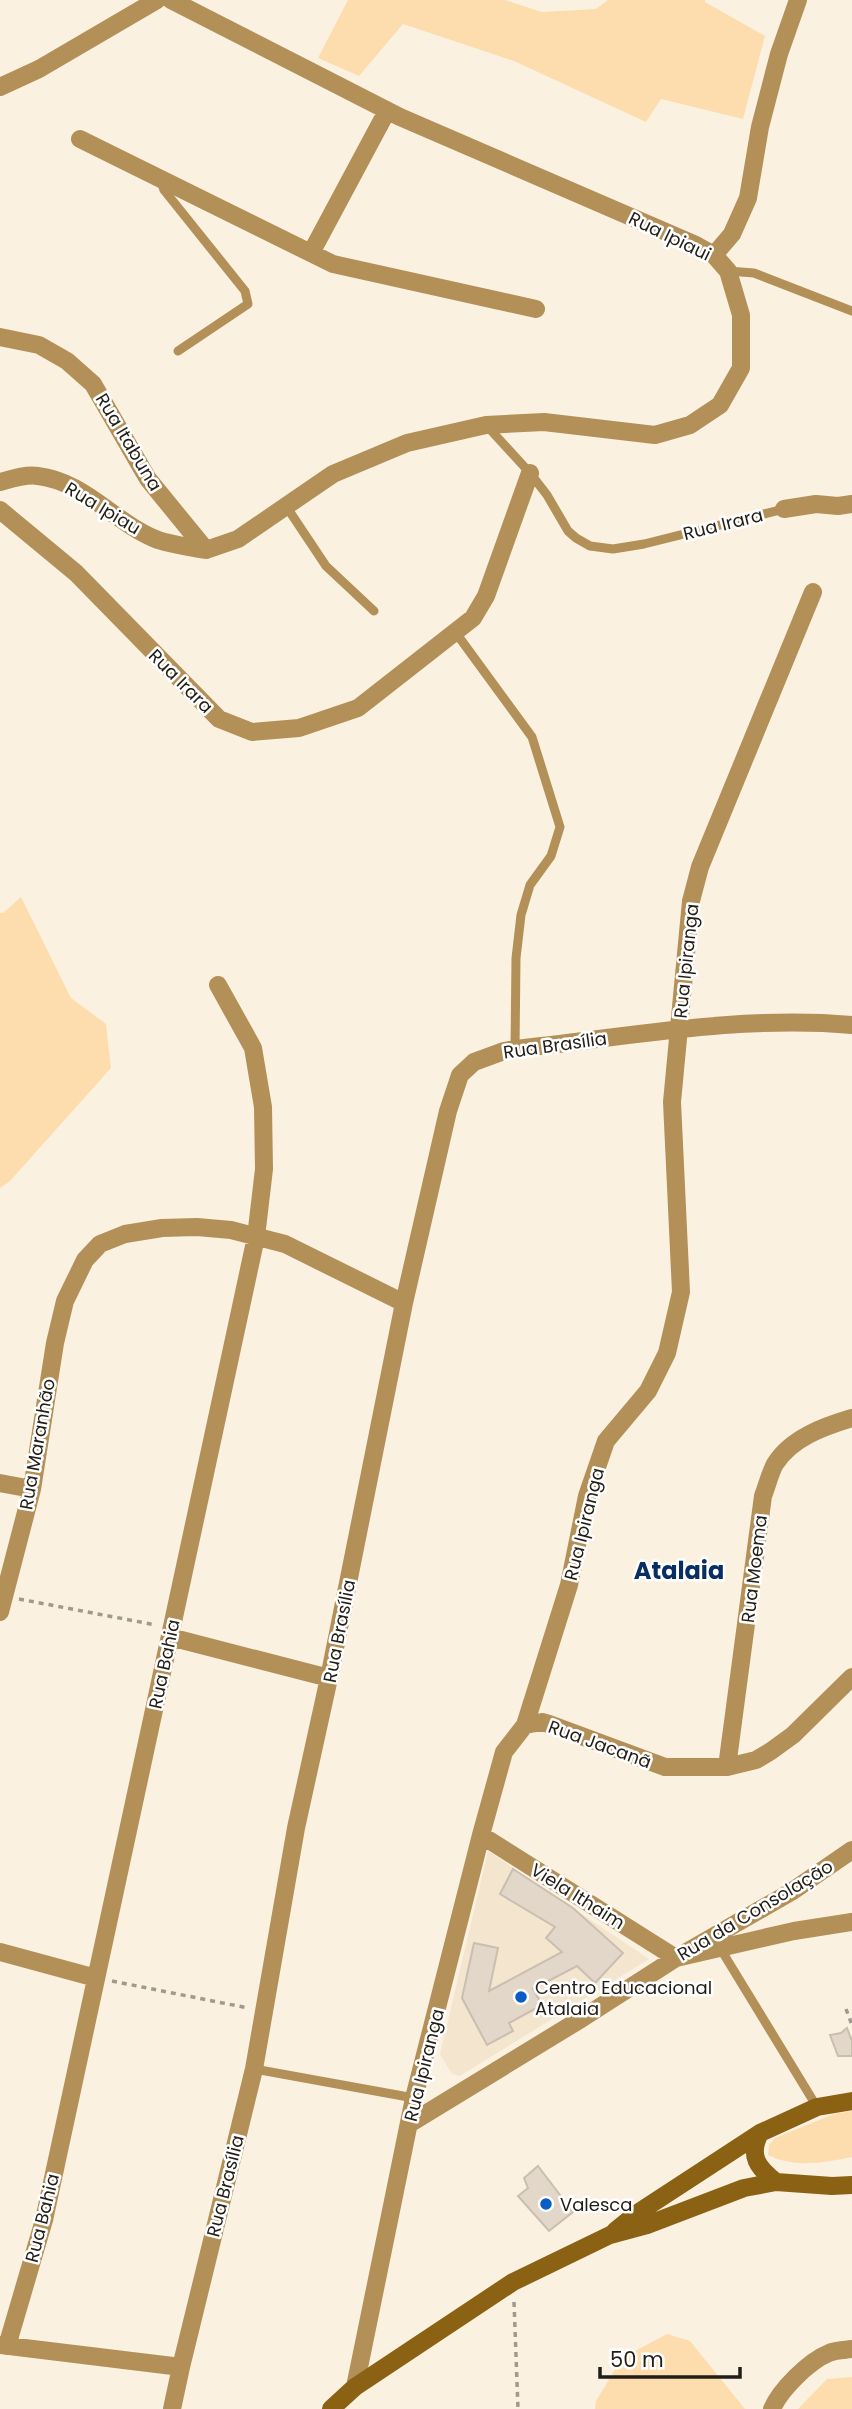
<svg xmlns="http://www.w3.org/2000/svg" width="852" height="2409" font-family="Poppins,sans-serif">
	<rect width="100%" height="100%" fill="#fbf1e1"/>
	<path fill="#f4e5cf" d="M488 1851 649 1959 460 2076 452 2074 440 2054Z"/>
	<path fill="#fdddad" d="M348 0H505L542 12 596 9 608 0H705V2L765 36 743 119 661 99 646 122 514 61 403 24 359 76 318 58Z
		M21 897 71 998 106 1024 111 1068 10 1181 0 1188V913H3Z
		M852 2111V2157C824 2163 794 2168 768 2155L769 2145 775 2138 834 2114Z
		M667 2334 690 2341 745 2409H595L596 2401 622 2358Z
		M852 2377V2409H798L827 2379Z"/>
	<path fill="#e2d7c8" stroke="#c9bfb0" stroke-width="2" d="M513 1869 573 1908 623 1953 595 1983 577 1966 533 1989 542 2005 509 2023 513 2031 487 2045 462 1998 474 1943 498 1948 489 1991 562 1952 546 1938 555 1927 500 1894Z
		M847 2028 852 2041V2056H838L830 2035 841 2033Z
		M538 2166 573 2212 549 2231 518 2196 528 2188 524 2178Z"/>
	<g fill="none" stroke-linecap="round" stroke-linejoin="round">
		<path stroke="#a0998d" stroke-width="3.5" stroke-dasharray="5 5" stroke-linecap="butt" d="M19 1599 156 1625
			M112 1981 248 2008
			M846 2009 852 2025
			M514 2302 518 2409"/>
		<path stroke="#b39058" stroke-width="9" d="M161 181 164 190 245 291 248 304 178 351
			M728 271 754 273 852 311
			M487 426 530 473 547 495 568 531 576 538 590 546 613 549 644 544 784 509
			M286 506 326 566 374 611
			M456 633 532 737 560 827 551 856 530 885 521 915 516 958 515 1049
			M720 1948 817 2107
			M254 2069 414 2098"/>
		<path stroke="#b39058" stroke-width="18" d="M171 0 400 117 696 245 714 255 728 271 741 315V368L720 405 690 425 655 435 544 422 486 425 407 443 333 474 238 539 206 550
			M0 87 39 69 157 0
			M80 139 333 264 536 309
			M311 253 387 111
			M714 255 732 234 748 198 760 127 779 54 798 0
			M0 337 39 345 67 361 93 384 148 479 206 550
			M0 482C11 479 26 474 38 476 84 481 116 524 158 540 173 545 190 547 206 550
			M784 509 816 504 838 506 852 504
			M0 510 76 573 219 719 252 732 299 728 358 708 473 618 486 596 530 473
			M0 1483 32 1489
			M0 1612 32 1489 55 1343 65 1301 85 1260 100 1244 125 1234 162 1228 197 1227 231 1230 285 1244 404 1303
			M170 1637 329 1678
			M525 1725 542 1722 549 1724 665 1767H727L756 1760 771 1751 793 1735 852 1677
			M727 1767 763 1496C767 1486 770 1473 775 1464 791 1438 825 1426 852 1418
			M481 1835 676 1958 794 1931 852 1922
			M0 1952 96 1978
			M409 2124 581 2019 676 1958 791 1892 852 1850
			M0 2345 181 2367
			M7 2346 44 2220 256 1237 264 1169 263 1107 253 1048 218 985
			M355 2387 414 2098 481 1835 504 1752 525 1725 569 1585 587 1496 606 1441 648 1391 667 1353 681 1292 672 1102 691 901 700 867 813 592
			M172 2409 181 2367 254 2069 296 1828 329 1678 404 1303 448 1111 460 1075 474 1062 504 1051 515 1049C628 1037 739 1015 852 1025
			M772 2409C780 2390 809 2361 829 2353 835 2350 845 2350 852 2349"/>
		<path stroke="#8b6213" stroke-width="18" d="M760 2133C748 2156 758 2168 776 2182
			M615 2231 636 2214 760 2133 817 2107 852 2101
			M331 2409 355 2387 513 2282 610 2235 647 2225 744 2188 776 2182 832 2186 852 2185"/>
	</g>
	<g fill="#085dc7" stroke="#fff" stroke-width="2.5">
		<circle cx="521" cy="1997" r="7"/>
		<circle cx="546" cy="2204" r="7"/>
	</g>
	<g text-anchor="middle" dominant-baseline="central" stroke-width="5" stroke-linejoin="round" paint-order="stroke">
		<g font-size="18" fill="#211d17" stroke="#fff">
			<text transform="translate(670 236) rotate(26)">Rua Ipiaui</text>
			<text transform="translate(129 442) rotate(59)">Rua Itabuna</text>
			<text transform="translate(103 508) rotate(31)">Rua Ipiau</text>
			<text transform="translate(723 524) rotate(-14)">Rua Irara</text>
			<text transform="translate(181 681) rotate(45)">Rua Irara</text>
			<text transform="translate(686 961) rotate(-84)">Rua Ipiranga</text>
			<text transform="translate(555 1045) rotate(-8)">Rua Brasília</text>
			<text transform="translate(37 1444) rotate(-80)">Rua Maranhão</text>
			<text transform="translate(584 1524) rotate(-76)">Rua Ipiranga</text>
			<text transform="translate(754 1569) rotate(-83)">Rua Moema</text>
			<text transform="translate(339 1631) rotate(-79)">Rua Brasília</text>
			<text transform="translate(164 1664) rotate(-78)">Rua Bahia</text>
			<text transform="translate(600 1744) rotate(20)">Rua Jacanã</text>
			<text transform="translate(578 1896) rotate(32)">Viela Ithaim</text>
			<text transform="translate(755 1910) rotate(-31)">Rua da Consolação</text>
			<text transform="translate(424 2065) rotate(-76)">Rua Ipiranga</text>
			<text transform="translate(225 2186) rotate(-76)">Rua Brasília</text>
			<text transform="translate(42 2218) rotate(-76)">Rua Bahia</text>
		</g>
		<g font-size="18" fill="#211d17" stroke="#fff" text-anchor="start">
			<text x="535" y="1987">Centro Educacional<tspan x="535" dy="21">Atalaia</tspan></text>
			<text x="560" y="2204">Valesca</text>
		</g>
		<g font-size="24" font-weight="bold" fill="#092e62" stroke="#fff">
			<text x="679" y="1570">Atalaia</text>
		</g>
	</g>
	<path d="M600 2367v10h140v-10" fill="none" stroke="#211d17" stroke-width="3.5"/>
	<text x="610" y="2367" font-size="21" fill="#211d17" stroke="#ffffff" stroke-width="5" paint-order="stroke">50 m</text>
</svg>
